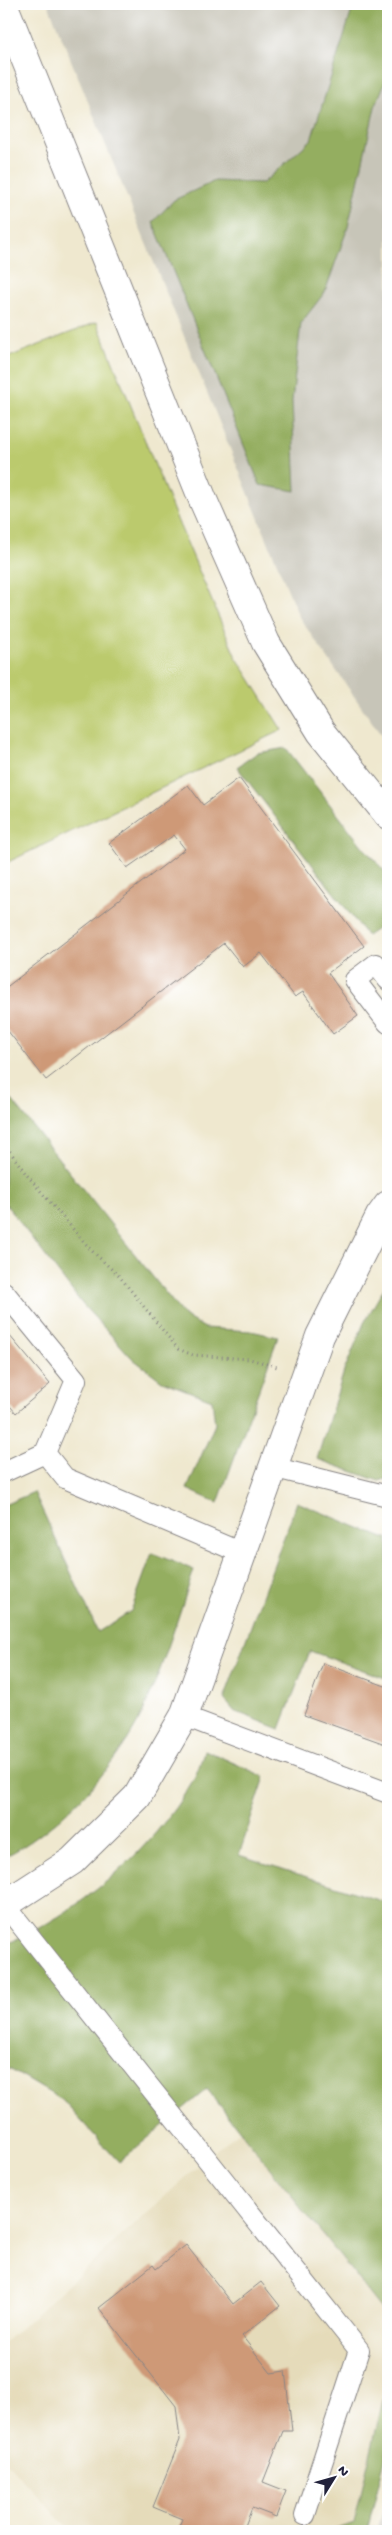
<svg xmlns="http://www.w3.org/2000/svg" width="392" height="2535" font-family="'Gochi Hand',sans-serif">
	<rect width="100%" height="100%" fill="#fff"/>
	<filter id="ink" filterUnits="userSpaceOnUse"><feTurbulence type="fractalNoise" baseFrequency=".02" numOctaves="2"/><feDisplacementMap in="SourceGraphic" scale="10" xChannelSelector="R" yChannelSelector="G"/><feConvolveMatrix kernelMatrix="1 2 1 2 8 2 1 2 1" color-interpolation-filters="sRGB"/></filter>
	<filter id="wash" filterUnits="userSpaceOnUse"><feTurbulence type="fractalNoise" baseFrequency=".0096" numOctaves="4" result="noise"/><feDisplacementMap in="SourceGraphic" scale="20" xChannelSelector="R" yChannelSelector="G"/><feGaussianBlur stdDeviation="1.12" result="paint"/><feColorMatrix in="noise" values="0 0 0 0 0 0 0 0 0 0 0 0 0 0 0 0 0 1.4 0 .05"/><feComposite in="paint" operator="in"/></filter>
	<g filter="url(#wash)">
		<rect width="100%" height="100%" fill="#efe8cf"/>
		<path fill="#e5dbba" d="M245 2128 388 2299V2410L351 2531H70L4 2460V2343L218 2148Z"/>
		<path fill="#c7c5b8" d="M48 4H388V745L299 617Z
			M388 2489V2531H377Z"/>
		<path fill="#bbca6d" stroke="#6e7654" d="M97 322 176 517 235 655 282 730 4 864V359Z"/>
		<path fill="#94ae60" stroke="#5b684e" d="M354 4H388V75L375 107 348 227 325 292 301 323 292 401 296 491 260 485 153 222 174 200 215 181 263 183 311 140Z
			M286 748 363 847 388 875V936L385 938 377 929 367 936 237 767 257 753Z
			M4 1090 184 1316 205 1328 251 1331 278 1337 218 1503 187 1489 215 1424 212 1400 162 1381 133 1359 83 1305 4 1202Z
			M388 1281V1478L379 1481 317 1459 344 1371 364 1323Z
			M34 1492 98 1632 131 1611 152 1553 194 1570C179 1614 165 1660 147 1703 123 1761 60 1830 4 1857V1505Z
			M297 1502 383 1538H388V1679L310 1651 280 1729 234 1711 224 1699Z
			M205 1750 265 1777 239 1855 388 1903V2317L207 2089 119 2162 62 2100 11 2070H4V1945C78 1914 151 1852 192 1782 198 1772 201 1760 205 1750Z
			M388 2379V2447L367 2531H331L354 2523Z"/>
		<g id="blocks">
			<path fill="#ce9977" d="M239 778 364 946 328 973 358 1016 333 1034 303 992 295 997 261 953 243 967 224 943 46 1080 4 1026V989L185 849 174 835 127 868 109 843 188 785 203 805Z
				M4 1329 50 1384 16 1413 4 1399Z
				M323 1663 388 1687V1745L304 1715Z
				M186 2245 233 2304 261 2282 280 2306 242 2336 271 2373 285 2371 292 2431H283L263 2482 286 2491 276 2517 252 2508 243 2531H177L182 2519 153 2507 180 2440 176 2406 99 2308 153 2265 156 2269Z"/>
		</g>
	</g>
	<g filter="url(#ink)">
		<use href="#blocks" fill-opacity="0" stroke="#888585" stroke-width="1"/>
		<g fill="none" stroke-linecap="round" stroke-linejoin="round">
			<defs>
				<path id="service" d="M388 980 376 964 355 980 388 1023
					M4 1292 76 1380 45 1453
					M272 1467 388 1496
					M4 1472 45 1453 65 1478 244 1554
					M184 1716 388 1793
					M5 1905 359 2350 305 2515"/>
				<path id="minor" d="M4 1905 72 1861 137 1797 184 1716 320 1336 380 1216 388 1205"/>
				<path id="tertiary" d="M4 6 203 500 266 643 321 732 388 815"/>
			</defs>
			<use href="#service" stroke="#888585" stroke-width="22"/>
			<use href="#minor" stroke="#888585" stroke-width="30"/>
			<use href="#tertiary" stroke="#888585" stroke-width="30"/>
			<path stroke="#888585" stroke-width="3" stroke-dasharray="1 4" stroke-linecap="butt" d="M4 1143 26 1174 91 1250 120 1277 178 1349 193 1355 250 1359 277 1367"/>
			<use href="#service" stroke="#fff" stroke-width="20"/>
			<use href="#minor" stroke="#fff" stroke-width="28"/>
			<use href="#tertiary" stroke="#fff" stroke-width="28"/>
		</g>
	</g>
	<rect width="392" height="2535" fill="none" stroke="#fff" stroke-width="20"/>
	<g transform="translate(334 2478) rotate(53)" stroke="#ffffff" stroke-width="4" paint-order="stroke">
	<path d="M0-4L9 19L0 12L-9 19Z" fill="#22223b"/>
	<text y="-8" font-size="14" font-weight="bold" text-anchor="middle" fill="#22223b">N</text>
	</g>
</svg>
